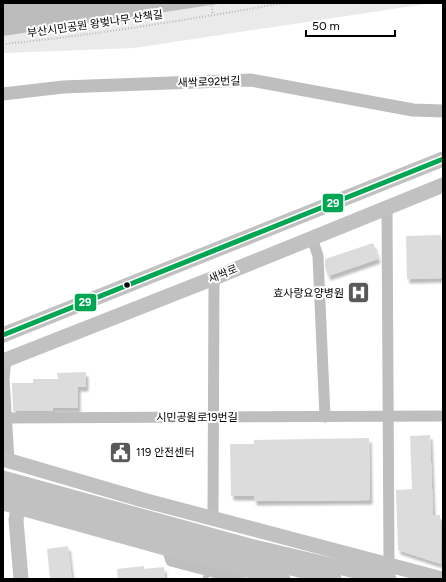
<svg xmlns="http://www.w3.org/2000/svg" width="446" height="582" font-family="Figtree,'Noto Sans KR',sans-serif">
	<defs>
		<filter id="shadow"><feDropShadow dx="2.5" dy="4.5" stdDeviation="1" flood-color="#0004"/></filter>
	</defs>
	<rect width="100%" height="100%" fill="#fff"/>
	<path fill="#eaeaea" d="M3 3H432L134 48 3 53Z"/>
	<path fill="#bcbcbc" d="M3 3H225L3 36Z"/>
	<path fill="#dcdcdc" filter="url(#shadow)" d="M441 235 442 278 407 279 406 236Z
		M373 243 378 259 328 276 325 267V259Z
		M86 372V387H78V408H53V411H13L12 383H33V379H58L57 373Z
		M430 435 433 515H440L441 564 398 550 396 490 412 489 410 436Z
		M369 438 370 500 254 501V496H231L230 444H254V440Z
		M68 546 72 579H50L47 549Z
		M144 566V569L164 567 165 579H118L117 569Z"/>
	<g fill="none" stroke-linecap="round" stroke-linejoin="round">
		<path stroke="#b8b8b8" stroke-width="2" stroke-dasharray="1 2" stroke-linecap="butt" d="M211 3 213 15
			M3 44C97 35 191 19 284 3"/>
		<path stroke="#bebebe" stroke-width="5.5" d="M205 579 209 571"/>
		<path stroke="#bebebe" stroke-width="11" d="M387 208 389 564
			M312 238 318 256 325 417
			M6 359 4 379 9 460
			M7 418 443 416
			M213 518 214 278
			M167 548 171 561 240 579"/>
		<path stroke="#bebebe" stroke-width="13" d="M3 94 63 87 251 80 413 110 443 111"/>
		<path stroke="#c1c1c1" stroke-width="15" d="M3 335 443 159
			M3 361 214 278 443 185
			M3 459 143 500 442 579
			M3 478 250 546 389 579
			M3 490 202 545 334 579
			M3 503 212 561 283 579
			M18 507 16 520 21 579"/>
		<defs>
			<path id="bus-1" d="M3 335 443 159"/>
		</defs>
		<use href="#bus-1" stroke="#fff" stroke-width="8"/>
		<use href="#bus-1" stroke="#00a651" stroke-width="5"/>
	</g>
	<defs>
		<symbol id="hospital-square" viewBox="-11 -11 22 22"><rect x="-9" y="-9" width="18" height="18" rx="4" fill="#595959" stroke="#fff"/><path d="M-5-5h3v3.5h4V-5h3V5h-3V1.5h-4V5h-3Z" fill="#fff"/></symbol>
		<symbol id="civic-square" viewBox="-11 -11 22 22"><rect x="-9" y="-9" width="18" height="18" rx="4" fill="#595959" stroke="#fff"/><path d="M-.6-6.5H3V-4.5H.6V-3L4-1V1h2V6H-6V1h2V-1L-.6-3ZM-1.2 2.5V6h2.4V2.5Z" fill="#fff"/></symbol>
	</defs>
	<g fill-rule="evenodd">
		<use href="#hospital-square" x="346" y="280" width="25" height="25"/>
		<use href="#civic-square" x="108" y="440" width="25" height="25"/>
	</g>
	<circle fill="#000" stroke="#fff" stroke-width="1.5" cx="127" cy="285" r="3.5"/>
	<g text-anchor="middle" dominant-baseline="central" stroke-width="4" stroke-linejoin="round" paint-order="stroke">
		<g font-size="11" fill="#000" stroke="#fff">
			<text transform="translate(95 24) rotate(-8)">부산시민공원 왕벚나무 산책길</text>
			<text transform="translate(209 82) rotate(-2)">새싹로92번길</text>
			<text transform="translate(223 274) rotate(-22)">새싹로</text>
			<text x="197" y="417">시민공원로19번길</text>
		</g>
		<g font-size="11" fill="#000" stroke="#fff" text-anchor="end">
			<text x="344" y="293">효사랑요양병원</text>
			<text x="136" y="452" text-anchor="start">119 안전센터</text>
		</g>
	</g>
	<g stroke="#fff" stroke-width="1.5">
		<rect x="322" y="193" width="22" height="20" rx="4" fill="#00a651"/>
		<rect x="74" y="293" width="23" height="19" rx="4" fill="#00a651"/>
	</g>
	<g font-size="11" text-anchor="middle" font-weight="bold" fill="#fff">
		<text x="333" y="207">29</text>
		<text x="85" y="306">29</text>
	</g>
	<rect width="446" height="582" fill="none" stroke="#000000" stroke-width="8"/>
	<path d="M306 30v6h89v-6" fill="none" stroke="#000000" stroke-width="2"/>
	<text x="312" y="30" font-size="12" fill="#000000" stroke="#ffffff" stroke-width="3" paint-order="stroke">50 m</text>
</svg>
